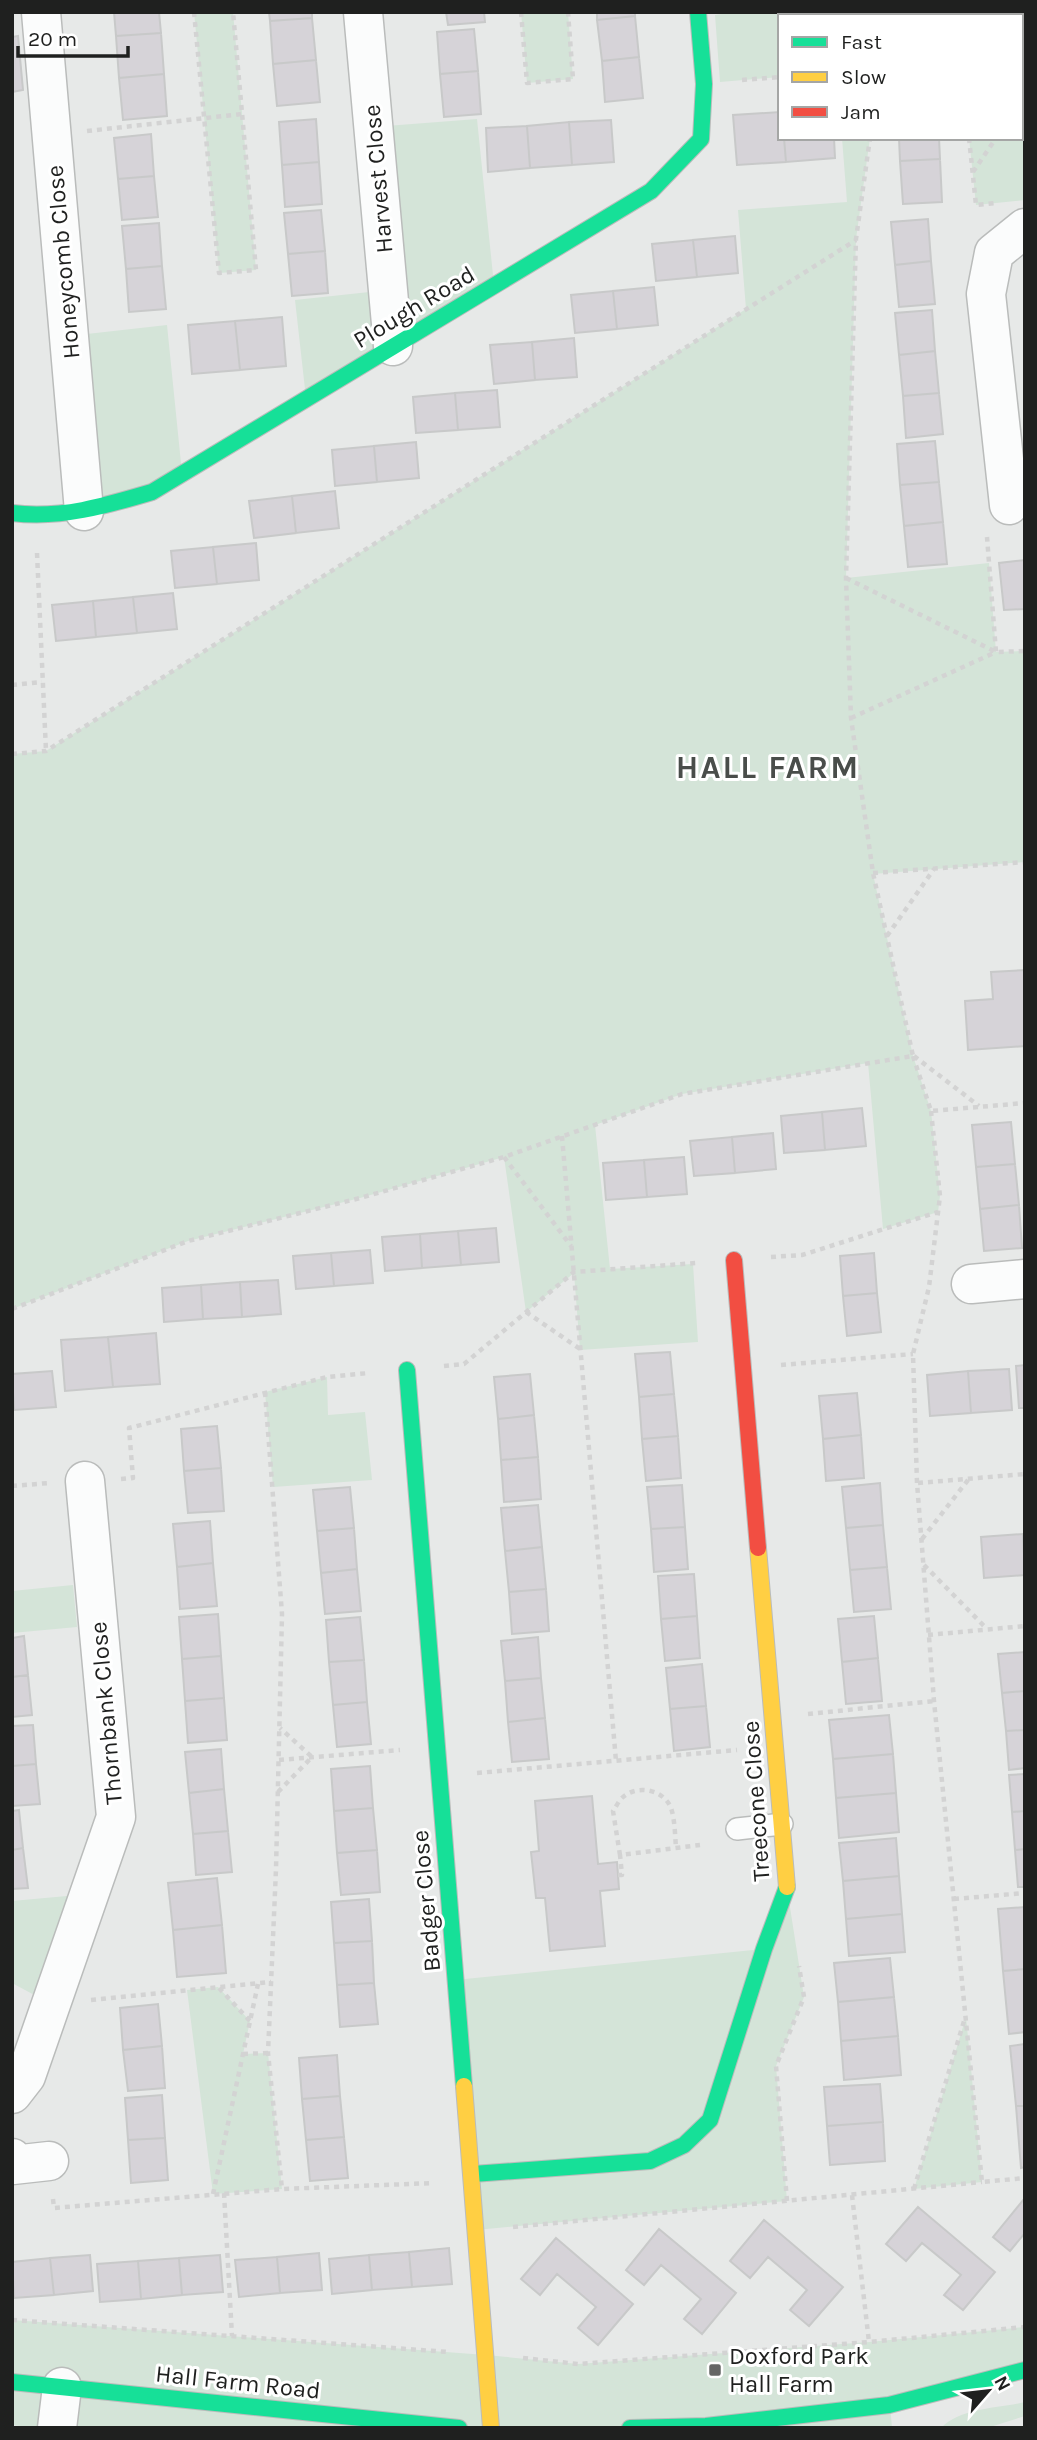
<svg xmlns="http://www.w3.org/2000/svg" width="1037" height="2440" font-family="Karla,sans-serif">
	<rect width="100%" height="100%" fill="#e7e9e8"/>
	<path fill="#d4e4d8" d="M194 12H233L256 270 219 273Z
		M521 12H568L573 79 527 83Z
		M735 12H781L780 77 720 82 715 15Z
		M1002 12H1025V200L976 205 969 138H1021V16H1002Z
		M477 119 494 285 306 398 295 300 388 290 373 127Z
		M842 138H870L856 239 846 578 989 563 996 652 1025 651V862L873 874 913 1056 931 1111 940 1196 938 1212 883 1229 868 1063 682 1094 595 1125 610 1269 693 1264 698 1342 580 1350 574 1273 526 1312 504 1157 360 1198 188 1241 12 1309V754L46 751 746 309 738 210 847 202Z
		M167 325 182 473 84 511 69 336Z
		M327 1377 328 1415 365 1412 372 1480 273 1487 265 1392Z
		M73 1585 77 1627 12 1633V1591Z
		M787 1888 804 1997 776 2066 787 2201 476 2230 455 1980 763 1949Z
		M89 1894 51 2004 12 1983V1901Z
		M218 1987 250 2021 243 2054 268 2053 282 2189 213 2194 187 1990Z
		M966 2017 982 2182 914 2189Z
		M12 2320 486 2355 578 2364 869 2342 1025 2327V2370L890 2405 892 2428H37L12 2425Z
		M1025 2402V2416L987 2428H941C962 2407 997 2409 1025 2402Z"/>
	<path fill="#d6d3d8" stroke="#c8c9c9" stroke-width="2" d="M114 12H159L161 33 116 36Z
		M269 12H312V18L270 21Z
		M446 12H484L485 22 448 25Z
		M597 12H635V16L597 20Z
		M825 12H863L864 16H825Z
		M924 12H997V16H925Z
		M635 16 639 57 602 61 597 20Z
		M312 18 316 60 273 64 270 21Z
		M474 29 478 71 440 74 437 32Z
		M161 33 164 74 119 78 116 36Z
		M18 36 23 90 12 92V37Z
		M639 57 643 98 605 102 602 61Z
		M316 60 320 102 277 106 273 64Z
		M478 71 481 114 444 117 440 74Z
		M164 74 167 116 123 120 119 78Z
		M780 112V138H784L786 162 737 165 733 115Z
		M316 119 319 162 282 165 279 122Z
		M611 120 614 162 572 165 569 122Z
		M569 122 572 165 530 168 527 126Z
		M527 126 530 168 488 172 486 128Z
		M151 134 154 176 118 179 114 138Z
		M784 138H834L835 158 786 162Z
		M899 138H939L940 159 900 161Z
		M940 159 942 202 903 204 900 161Z
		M319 162 322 204 285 207 282 165Z
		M154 176 158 217 122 220 118 179Z
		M321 210 325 251 288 254 284 213Z
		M928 219 931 261 895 265 891 222Z
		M159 223 162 266 126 269 122 226Z
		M735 236 738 273 697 277 693 240Z
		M693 240 697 277 656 281 652 244Z
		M325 251 328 293 292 296 288 254Z
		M931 261 935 304 899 307 895 265Z
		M162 266 166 309 129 312 126 269Z
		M654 287 658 325 617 329 613 291Z
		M613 291 617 329 575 333 571 295Z
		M932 310 935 351 899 355 895 313Z
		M282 317 286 366 240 370 235 321Z
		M235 321 240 370 192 374 188 325Z
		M574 338 577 377 535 380 532 342Z
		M532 342 535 380 494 384 490 345Z
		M935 351 939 393 903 396 899 355Z
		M497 390 500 427 458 430 455 393Z
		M455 393 458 430 416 433 413 397Z
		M939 393 943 434 906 438 903 396Z
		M935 441 939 482 900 485 897 444Z
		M416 442 419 478 377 482 374 446Z
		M374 446 377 482 335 486 332 450Z
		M939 482 943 522 904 526 900 485Z
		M335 491 339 528 296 533 292 496Z
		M292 496 296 533 254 538 249 501Z
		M943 522 947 564 908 567 904 526Z
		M256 543 259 580 217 584 213 547Z
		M213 547 217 584 175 588 171 551Z
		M1025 560V609L1004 610 999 563Z
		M173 593 177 629 137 633 133 597Z
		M133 597 137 633 96 637 93 601Z
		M93 601 96 637 56 641 52 605Z
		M1025 970V1046L968 1050 965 1001 993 999 991 972Z
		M862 1108 866 1146 825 1150 822 1112Z
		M822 1112 825 1150 784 1153 781 1116Z
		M1011 1122 1015 1164 976 1167 972 1125Z
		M773 1133 776 1169 735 1173 732 1137Z
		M732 1137 735 1173 694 1176 690 1141Z
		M684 1157 687 1194 647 1197 644 1160Z
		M644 1160 647 1197 606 1200 603 1163Z
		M1015 1164 1019 1205 980 1209 976 1167Z
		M1019 1205 1022 1248 984 1251 980 1209Z
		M496 1228 499 1262 461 1265 458 1231Z
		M458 1231 461 1265 422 1268 420 1234Z
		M420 1234 422 1268 385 1271 382 1237Z
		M370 1250 373 1283 334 1286 331 1253Z
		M331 1253 334 1286 296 1289 293 1256Z
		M874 1253 877 1293 843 1296 840 1256Z
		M278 1280 281 1314 242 1317 240 1282Z
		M240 1282 242 1317 203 1319 201 1285Z
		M201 1285 203 1319 164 1322 162 1288Z
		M877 1293 881 1332 847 1336 843 1296Z
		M156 1333 160 1384 113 1387 108 1337Z
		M108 1337 113 1387 65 1391 61 1340Z
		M670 1352 674 1394 639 1397 635 1354Z
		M1025 1365V1408H1019L1016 1366Z
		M1009 1369 1012 1410 971 1413 968 1371Z
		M52 1371 56 1407 14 1410 12 1374Z
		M968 1371 971 1413 930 1416 927 1375Z
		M530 1374 534 1415 498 1419 494 1377Z
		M857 1393 861 1435 823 1439 819 1396Z
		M674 1394 678 1436 642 1439 639 1397Z
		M534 1415 538 1457 501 1460 498 1419Z
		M217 1426 221 1468 184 1471 181 1429Z
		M861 1435 864 1478 826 1481 823 1439Z
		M678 1436 681 1478 646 1481 642 1439Z
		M538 1457 541 1499 504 1502 501 1460Z
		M221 1468 224 1511 188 1513 184 1471Z
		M880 1483 883 1525 846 1528 842 1487Z
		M682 1485 685 1527 651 1529 647 1487Z
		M350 1487 354 1528 317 1531 313 1490Z
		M538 1505 542 1547 505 1551 501 1508Z
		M210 1521 213 1563 177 1567 173 1524Z
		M883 1525 887 1567 850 1570 846 1528Z
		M685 1527 688 1569 654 1572 651 1529Z
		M354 1528 357 1569 321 1573 317 1531Z
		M1023 1534 1025 1575 984 1578 981 1537Z
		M542 1547 546 1589 509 1592 505 1551Z
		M213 1563 217 1606 180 1609 177 1567Z
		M887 1567 891 1609 854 1612 850 1570Z
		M357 1569 361 1611 325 1614 321 1573Z
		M694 1574 697 1616 661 1619 658 1576Z
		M546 1589 549 1631 512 1634 509 1592Z
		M218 1614 221 1656 182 1659 179 1617Z
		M697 1616 700 1658 665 1661 661 1619Z
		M874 1616 878 1658 842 1662 838 1619Z
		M360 1617 364 1660 329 1662 326 1620Z
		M24 1636 28 1675 12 1677V1638Z
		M538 1637 541 1678 505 1681 501 1641Z
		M1025 1652V1691L1002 1693 998 1654Z
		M221 1656 224 1698 185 1701 182 1659Z
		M878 1658 882 1701 846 1704 842 1662Z
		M364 1660 367 1702 333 1705 329 1662Z
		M702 1664 706 1706 670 1709 666 1668Z
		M28 1675 32 1715 12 1717V1677Z
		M541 1678 545 1718 508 1722 505 1681Z
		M1025 1691V1730L1006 1731 1002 1693Z
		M224 1698 227 1740 188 1743 185 1701Z
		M367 1702 371 1744 337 1747 333 1705Z
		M706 1706 710 1747 674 1751 670 1709Z
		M889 1715 893 1754 833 1759 829 1720Z
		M545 1718 549 1759 512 1762 508 1722Z
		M33 1725 36 1764 12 1766V1726Z
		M1025 1730V1768L1009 1770 1006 1731Z
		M221 1749 224 1789 189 1793 185 1752Z
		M893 1754 896 1793 836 1798 833 1759Z
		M36 1764 40 1804 12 1806V1766Z
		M370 1766 373 1808 334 1811 331 1769Z
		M1025 1774V1811L1012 1812 1009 1775Z
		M224 1789 228 1831 193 1834 189 1793Z
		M896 1793 899 1832 839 1838 836 1798Z
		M592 1796 598 1864 617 1862 618 1875 619 1889 600 1891 605 1946 550 1951 545 1898H536L531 1852 539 1851 535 1801Z
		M373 1808 377 1850 337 1853 334 1811Z
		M19 1810 23 1848 12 1850V1811Z
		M1025 1811V1849L1015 1850 1012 1812Z
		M228 1831 232 1872 196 1875 193 1834Z
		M896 1838 899 1876 843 1881 839 1843Z
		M23 1848 28 1888 12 1889V1850Z
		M1025 1849V1887H1018L1015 1850Z
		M377 1850 380 1892 341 1895 337 1853Z
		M899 1876 902 1914 846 1919 843 1881Z
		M217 1878 222 1925 173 1930 168 1883Z
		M369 1899 372 1941 334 1943 331 1902Z
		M1025 1907V1969L1003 1971 998 1909Z
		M902 1914 905 1952 849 1956 846 1919Z
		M222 1925 226 1973 177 1977 173 1930Z
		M372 1941 374 1983 337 1985 334 1943Z
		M890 1958 894 1997 838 2002 834 1963Z
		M1025 1969V2032L1009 2034 1003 1971Z
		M374 1983 378 2024 340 2027 337 1985Z
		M894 1997 898 2036 841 2041 838 2002Z
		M158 2004 162 2046 123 2050 120 2008Z
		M898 2036 901 2075 844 2080 841 2041Z
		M1025 2044V2106H1016L1010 2046Z
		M162 2046 165 2088 128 2091 123 2050Z
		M337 2055 340 2096 302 2099 299 2058Z
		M880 2084 883 2122 827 2126 824 2087Z
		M162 2095 165 2138 128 2140 125 2098Z
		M340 2096 344 2137 306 2140 302 2099Z
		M1016 2106H1025V2167L1021 2168Z
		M883 2122 885 2161 830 2165 827 2126Z
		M344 2137 348 2178 310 2181 306 2140Z
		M165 2138 168 2180 131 2183 128 2140Z
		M1024 2199 1025 2233 1010 2251 993 2237Z
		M918 2207 995 2272 963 2310 944 2295 961 2275 922 2243 906 2261 886 2244Z
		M764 2220 843 2287 809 2326 790 2310 807 2290 768 2257 750 2278 730 2261Z
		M659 2229 736 2293 702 2334 684 2319 701 2299 661 2265 644 2285 626 2270Z
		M556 2238 633 2304 598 2345 578 2328 596 2307 557 2274 540 2295 521 2279Z
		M449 2248 452 2284 412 2287 409 2252Z
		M409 2252 412 2287 372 2290 369 2255Z
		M319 2253 322 2290 280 2293 277 2257Z
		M90 2255 93 2291 54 2295 50 2258Z
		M220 2255 223 2292 182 2295 179 2258Z
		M369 2255 372 2290 332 2294 329 2259Z
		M277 2257 280 2293 239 2297 235 2260Z
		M50 2258 54 2295 14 2298 12 2262Z
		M179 2258 182 2295 141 2299 138 2261Z
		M138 2261 141 2299 100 2302 97 2264Z"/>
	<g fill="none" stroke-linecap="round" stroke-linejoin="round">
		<defs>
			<path id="lane" d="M737 1829 782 1824"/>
			<path id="street" d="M41 12 84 511
				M363 12 393 346
				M1009 505 986 294 994 253 1025 228
				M971 1284 1025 1279
				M12 2094 26 2076 116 1817 85 1481
				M12 2158 13 2165 49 2161
				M57 2428 62 2387"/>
			<path id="fast" d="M12 513C61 519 105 506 152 492L651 191 701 139 704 84 698 12
				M407 1370 464 2086
				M473 2174 650 2161 684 2145 710 2120 764 1949 787 1887
				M12 2382 459 2428
				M630 2428 706 2426 889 2405 1025 2370"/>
			<path id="slow" d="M758 1548 787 1887
				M464 2086 491 2428"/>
			<path id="jam" d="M734 1260 758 1548"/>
		</defs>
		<use href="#lane" stroke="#babcbb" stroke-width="24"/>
		<use href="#street" stroke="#babcbb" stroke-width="41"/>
		<use href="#fast" stroke="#babcbb" stroke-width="18"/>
		<use href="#slow" stroke="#babcbb" stroke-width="18"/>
		<use href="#jam" stroke="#babcbb" stroke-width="18"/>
		<path stroke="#d3d3d3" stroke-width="4.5" stroke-dasharray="5 5" stroke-linecap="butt" d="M194 12 219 273 256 270 233 12
			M521 12 527 83 573 79 568 12
			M892 16 893 12
			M742 80 780 77
			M1021 89H1025
			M1021 101 1025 96
			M87 131 242 114
			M969 138 976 205 995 203
			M973 172 996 138
			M37 553 46 751
			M846 578 996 652 1025 651
			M12 685 42 682
			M851 718 996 652 987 537
			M12 754 46 751 856 240
			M873 873 1025 862
			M887 936 934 869
			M913 1056 931 1111 1025 1103
			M914 1056 979 1106
			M931 1111 940 1196 929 1287 913 1354 917 1483 934 1701 982 2182 1025 2178
			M562 1136 616 1761
			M504 1157 571 1246
			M771 1257 802 1255 938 1212
			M12 1309 188 1241 360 1198 504 1157 682 1094 913 1056 873 873 851 718 846 578 856 239 870 138
			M526 1312 580 1349
			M781 1365 913 1354
			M444 1366 464 1364 574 1272 696 1263
			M265 1392 282 1614 276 1869 268 2053 282 2189
			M121 1479 133 1478 129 1428 327 1377 369 1373
			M918 1483 1025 1474
			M12 1486 49 1483
			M922 1539 968 1480
			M924 1565 987 1629
			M928 1635 1025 1626
			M808 1714 934 1701
			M279 1760 400 1750
			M477 1773 737 1750
			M278 1792 312 1757 280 1728
			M620 1855 613 1811C616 1807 619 1800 623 1797 638 1784 664 1790 671 1808 675 1820 675 1836 676 1848
			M618 1875H622L620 1855 700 1845
			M954 1899 1025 1893
			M219 1988 250 2021
			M91 2000 271 1982
			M243 2054 268 2053
			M914 2189 964 2021
			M224 2193 232 2336
			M213 2194 258 1984
			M852 2195 869 2342
			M53 2199 54 2208 282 2189 434 2183
			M787 2201 776 2066 804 1997 799 1966
			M513 2227 982 2182
			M12 2320 448 2352
			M523 2358 578 2364 869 2342 1025 2327"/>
		<use href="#lane" stroke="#fbfcfc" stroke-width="21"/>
		<use href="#street" stroke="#fbfcfc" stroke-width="38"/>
		<use href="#fast" stroke="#16e098" stroke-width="16"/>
		<use href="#slow" stroke="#ffcf43" stroke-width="16"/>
		<use href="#jam" stroke="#f24e42" stroke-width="16"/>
	</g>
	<rect fill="#656665" stroke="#fff" stroke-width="2.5" x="708" y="2363" width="14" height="14" rx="3.5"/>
	<g text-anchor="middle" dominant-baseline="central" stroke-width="6" stroke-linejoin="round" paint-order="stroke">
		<g font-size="24" fill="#1f201f" stroke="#fff">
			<text transform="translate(378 179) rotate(-95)">Harvest Close</text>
			<text transform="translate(63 262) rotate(-95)">Honeycomb Close</text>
			<text transform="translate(414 307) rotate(-31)">Plough Road</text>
			<text transform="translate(106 1713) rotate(-95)">Thornbank Close</text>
			<text transform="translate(756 1801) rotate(-94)">Treecone Close</text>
			<text transform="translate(426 1901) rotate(-95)">Badger Close</text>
			<text transform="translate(238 2382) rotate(6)">Hall Farm Road</text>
		</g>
		<g font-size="24" fill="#1f201f" stroke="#fff" text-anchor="start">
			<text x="729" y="2356">Doxford Park<tspan x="729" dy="28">Hall Farm</tspan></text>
		</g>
		<g font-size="32" font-weight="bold" letter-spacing="2" fill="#494d4a" stroke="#fff">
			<text x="768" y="767">HALL FARM</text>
		</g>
	</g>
	<rect width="1037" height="2440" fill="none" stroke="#1f201f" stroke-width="28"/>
	<rect x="778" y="14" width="245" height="126" fill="#ffffff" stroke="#a5a6a5" stroke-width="2"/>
	<rect x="792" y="37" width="35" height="10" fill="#16e098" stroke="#a5a6a5" stroke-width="2"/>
	<text x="841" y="49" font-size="21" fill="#1f201f">Fast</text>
	<rect x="792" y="72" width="35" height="10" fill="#ffcf43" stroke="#a5a6a5" stroke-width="2"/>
	<text x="841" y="84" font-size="21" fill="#1f201f">Slow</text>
	<rect x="792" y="107" width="35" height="10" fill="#f24e42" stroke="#a5a6a5" stroke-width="2"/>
	<text x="841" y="119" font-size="21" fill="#1f201f">Jam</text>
	<g transform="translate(988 2391) rotate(62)" stroke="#ffffff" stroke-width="5" paint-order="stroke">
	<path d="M0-5L12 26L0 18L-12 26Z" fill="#1f201f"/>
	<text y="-10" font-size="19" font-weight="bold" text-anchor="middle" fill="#1f201f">N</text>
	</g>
	<path d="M18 46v10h110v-10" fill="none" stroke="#1f201f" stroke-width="3.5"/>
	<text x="28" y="46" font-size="21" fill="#1f201f" stroke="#ffffff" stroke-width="5" paint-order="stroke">20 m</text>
</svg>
